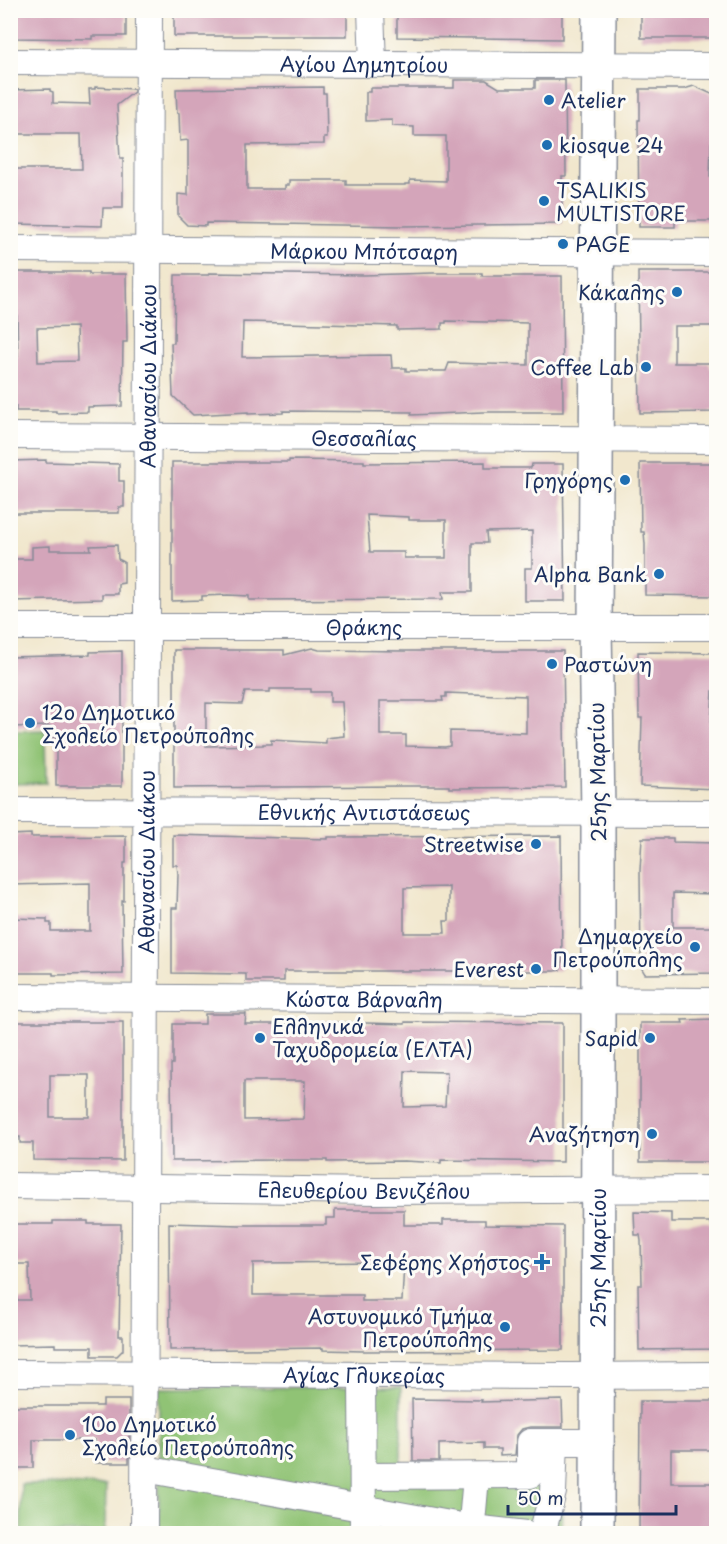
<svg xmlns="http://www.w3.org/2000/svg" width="727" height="1544" font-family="'Playpen Sans',sans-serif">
	<rect width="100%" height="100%" fill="#fdfcf7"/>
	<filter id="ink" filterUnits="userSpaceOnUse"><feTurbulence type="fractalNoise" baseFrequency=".0167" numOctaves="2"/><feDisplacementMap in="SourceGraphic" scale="12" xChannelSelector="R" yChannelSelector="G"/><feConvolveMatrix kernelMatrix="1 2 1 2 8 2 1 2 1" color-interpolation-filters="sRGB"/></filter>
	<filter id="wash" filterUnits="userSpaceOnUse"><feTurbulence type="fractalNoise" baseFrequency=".008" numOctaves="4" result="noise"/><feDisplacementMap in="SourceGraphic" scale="24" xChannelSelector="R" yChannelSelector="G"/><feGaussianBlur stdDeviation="1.35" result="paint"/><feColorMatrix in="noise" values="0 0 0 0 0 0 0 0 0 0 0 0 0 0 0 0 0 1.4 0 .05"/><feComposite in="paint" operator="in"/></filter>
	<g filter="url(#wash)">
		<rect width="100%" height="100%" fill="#f1e7cd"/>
		<path fill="#90c374" stroke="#567969" stroke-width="1.5" d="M45 730 46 783 15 784 14 731Z
			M401 1387V1467L525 1468 560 1435 562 1533H159V1388Z
			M21 1484 106 1485 105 1533H21Z"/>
		<g id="blocks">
			<path fill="#d4a5ba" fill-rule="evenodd" d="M10 10H126V36H92V39L15 38V33H10Z
				M174 10H347V36H174Z
				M397 10H562V39L397 37Z
				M641 10H717V38H641Z
				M454 80H486L499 88H535V80H565L566 176H562V224L403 226 206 223V226L187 225 178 216V194L188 195V140L180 141 179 113H177L176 89 323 87V93H326L327 138H324V144L247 145V189H285V185H289V180H346V185H405V184H410V180L446 181V136H414V127L392 126V120L366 121V92H370V88H454Z
				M694 86 714 95 715 143H711L710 177H717V217H712L711 221H675V227H639L638 120H640V89H684Z
				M95 87 134 89V92L117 105 120 159H123V208H103L102 226 14 224V219H10V172H15V169H82L81 134H13L14 130H10V90L50 89V91L53 92V103L90 104 89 89H95Z
				M16 272H89V274H126L127 342H123L122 406 88 407V412L56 413V411H16V406L10 405V360L12 356H18L17 314H10V280H16ZM76 327 77 361 38 362 37 328Z
				M638 272H717V326H674V363H710V368L717 367V412L640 413Z
				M209 273 363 275 433 273H482V276H562L563 412H483L411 415 412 412 283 411V413L248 414V412L193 415 173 396 171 343H174L175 275H209ZM446 321 528 323V365L449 363 446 371H406V368H392L391 355 242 357 243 322 397 326V330L442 329V323H446Z
				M46 460V462L119 464V481H124V507H119V513H10V461Z
				M289 460 364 461V463L485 462V468H531L532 464H563L565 601H525V568H532V531L486 532 487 543H472V592H442L443 599 249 600V596L228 595 202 596V600L172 601V462H289ZM367 515 409 517V520H446V558H404V552H370Z
				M640 463H717L714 565H717V596L645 595V544L644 532H641Z
				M117 545 118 559 124 562V583L118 584V594H102V599L10 601V559H32V547L50 546V550H91L90 546Z
				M312 648 319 650 404 651H563L565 787 449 788V786H404L174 788V650H284V655ZM270 689H311V692H330V702H342L344 736 326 738V743L271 740V744H263V745L206 746V703L242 704 245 692H270ZM446 693 526 696V733L450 731V746L445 747 406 746V735H380V701H443L442 697H446Z
				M122 651V786H56V737L51 738 50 726 10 727V657L90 655V652Z
				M638 652 717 653V691H713L710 740 717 743V789L640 786 642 718H639Z
				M31 834V837L126 836V863H124V901H122L123 974 53 975V973H14L13 968 10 969V918L47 919V923H51V931H90V883L10 885V835Z
				M173 835 328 839V837L561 836 562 965 560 970 555 971H284V981H246V974L172 973V908H177L178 874 177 865H173ZM449 887V921H444L445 933H404V888Z
				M642 838H673V842L717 843V894L673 893V927H717V973L645 974 641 967 640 870Z
				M205 1014H246L245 1024H287V1021L405 1024V1022L563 1023V1162L441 1160V1163L404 1161 327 1162V1160H281L172 1161 171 1064H173V1024H205ZM405 1071 447 1072 445 1106 404 1107ZM244 1081H305L304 1119 244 1120Z
				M717 1019V1162H640V1023H683L682 1020Z
				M13 1022H123V1161L33 1160V1143H20V1137H10V1029H13ZM50 1075H89V1117H50Z
				M335 1210H404V1225H443V1220H485V1225L563 1226V1350L363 1351 323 1350V1348L170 1350 169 1223 240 1225H326V1218H335ZM393 1262V1263H404L402 1301H362V1295H253V1263Z
				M634 1212 671 1213V1222H710V1224H717V1349L639 1350 638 1285H642L641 1241 640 1235H635Z
				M53 1221H88V1224H121L119 1336H123V1350L117 1356H92V1347H55V1344L10 1345V1300H30L29 1264H10V1224H53Z
				M412 1399 482 1400 481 1402 562 1400 563 1427H530L522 1429 517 1435 515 1455 500 1456V1449H484V1443L439 1444V1461H413Z
				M103 1400H129V1463H95V1440H33V1468H10V1406H103Z
				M640 1401H717V1450H671V1483H717V1533H639Z"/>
		</g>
	</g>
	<g filter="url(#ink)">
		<use href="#blocks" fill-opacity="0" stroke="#868b96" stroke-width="1.5"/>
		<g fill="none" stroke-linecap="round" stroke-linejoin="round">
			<defs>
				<g id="street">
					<path d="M371 10 373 64"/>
					<path id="s1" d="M10 62 716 66"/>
					<path id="s2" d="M10 249 716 253"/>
					<path id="s3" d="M10 436 716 440"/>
					<path id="s4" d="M10 627H716"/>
					<path id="s5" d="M10 811 716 813"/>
					<path id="s6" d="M10 997 716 1001"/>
					<path id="s7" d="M10 1186 376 1191 716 1189"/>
					<path id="s8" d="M10 1373 570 1376 716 1375"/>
					<path d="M362 1375 363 1534"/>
					<path d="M145 1469 472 1528 527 1534"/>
					<path d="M364 1476 530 1475V1442H597"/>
					<path id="s9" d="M144 1534 149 10"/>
					<path d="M471 1534 476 1477"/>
					<path d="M542 1534 553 1492 555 1442"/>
				</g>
				<g id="secondary">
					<path id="s10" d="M597 1534 598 1062V812L595 628 599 10"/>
				</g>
			</defs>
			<use href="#street" stroke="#868b96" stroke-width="28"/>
			<use href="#secondary" stroke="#868b96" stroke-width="36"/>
			<use href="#street" stroke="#fff" stroke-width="26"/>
			<use href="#secondary" stroke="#fff" stroke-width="33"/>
		</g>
	</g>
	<g fill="#1f6fb2" stroke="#fdfcf7" stroke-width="2">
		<circle cx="549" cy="100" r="6"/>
		<circle cx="547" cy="145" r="6"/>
		<circle cx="544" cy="201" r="6"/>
		<circle cx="563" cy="244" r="6"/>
		<circle cx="677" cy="292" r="6"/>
		<circle cx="646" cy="367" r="6"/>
		<circle cx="625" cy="480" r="6"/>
		<circle cx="659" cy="574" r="6"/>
		<circle cx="552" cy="664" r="6"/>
		<circle cx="30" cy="723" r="6"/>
		<circle cx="536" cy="844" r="6"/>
		<circle cx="695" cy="947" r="6"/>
		<circle cx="536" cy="969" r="6"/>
		<circle cx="260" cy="1038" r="6"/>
		<circle cx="650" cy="1038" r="6"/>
		<circle cx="652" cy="1134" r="6"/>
		<path d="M539 1253h6v6h6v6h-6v6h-6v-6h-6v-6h6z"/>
		<circle cx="505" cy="1327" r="6"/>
		<circle cx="70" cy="1435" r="6"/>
	</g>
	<g text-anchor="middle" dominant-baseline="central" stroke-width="6" stroke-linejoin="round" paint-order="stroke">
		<g font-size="20" fill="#1b2f5e" stroke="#fdfcf7">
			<text stroke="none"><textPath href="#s1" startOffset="354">Αγίου Δημητρίου</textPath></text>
			<text stroke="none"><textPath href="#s2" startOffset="354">Μάρκου Μπότσαρη</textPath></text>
			<text stroke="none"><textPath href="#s9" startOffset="1158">Αθανασίου Διάκου</textPath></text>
			<text stroke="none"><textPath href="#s3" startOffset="354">Θεσσαλίας</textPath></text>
			<text stroke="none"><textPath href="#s4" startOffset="354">Θράκης</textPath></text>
			<text transform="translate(597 772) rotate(-91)">25ης Μαρτίου</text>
			<text stroke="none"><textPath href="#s5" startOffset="354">Εθνικής Αντιστάσεως</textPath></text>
			<text stroke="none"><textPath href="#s9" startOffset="672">Αθανασίου Διάκου</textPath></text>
			<text stroke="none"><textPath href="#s6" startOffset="354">Κώστα Βάρναλη</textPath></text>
			<text stroke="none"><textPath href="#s7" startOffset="354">Ελευθερίου Βενιζέλου</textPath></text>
			<text stroke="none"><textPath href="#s10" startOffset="276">25ης Μαρτίου</textPath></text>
			<text stroke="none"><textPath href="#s8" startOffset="354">Αγίας Γλυκερίας</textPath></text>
		</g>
		<g font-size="20" fill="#1b2f5e" stroke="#fdfcf7" text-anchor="end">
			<text x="561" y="100" text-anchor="start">Atelier</text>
			<text x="559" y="145" text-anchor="start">kiosque 24</text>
			<text x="556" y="190" text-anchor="start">TSALIKIS<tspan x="556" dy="23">MULTISTORE</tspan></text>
			<text x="575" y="244" text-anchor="start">PAGE</text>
			<text x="665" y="292">Κάκαλης</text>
			<text x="634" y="367">Coffee Lab</text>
			<text x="613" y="480">Γρηγόρης</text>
			<text x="647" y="574">Alpha Bank</text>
			<text x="564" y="664" text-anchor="start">Ραστώνη</text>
			<text x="42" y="712" text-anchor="start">12o Δημοτικό<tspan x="42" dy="23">Σχολείο Πετρούπολης</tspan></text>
			<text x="524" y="844">Streetwise</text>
			<text x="683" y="936">Δημαρχείο<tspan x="683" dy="23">Πετρούπολης</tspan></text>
			<text x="524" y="969">Everest</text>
			<text x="272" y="1026" text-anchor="start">Ελληνικά<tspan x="272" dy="23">Ταχυδρομεία (ΕΛΤΑ)</tspan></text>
			<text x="638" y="1038">Sapid</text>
			<text x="640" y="1134">Αναζήτηση</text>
			<text x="530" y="1262">Σεφέρης Χρήστος</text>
			<text x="493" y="1316">Αστυνομικό Τμήμα<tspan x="493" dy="23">Πετρούπολης</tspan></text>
			<text x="82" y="1424" text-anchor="start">10ο Δημοτικό<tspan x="82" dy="23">Σχολείο Πετρούπολης</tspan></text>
		</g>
	</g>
	<rect width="727" height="1544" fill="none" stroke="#fdfcf7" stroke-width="36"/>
	<path d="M508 1505v9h168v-9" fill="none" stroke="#1b2f5e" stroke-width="3"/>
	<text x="517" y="1505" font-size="18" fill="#1b2f5e" stroke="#fdfcf7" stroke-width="4.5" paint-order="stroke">50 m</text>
</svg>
